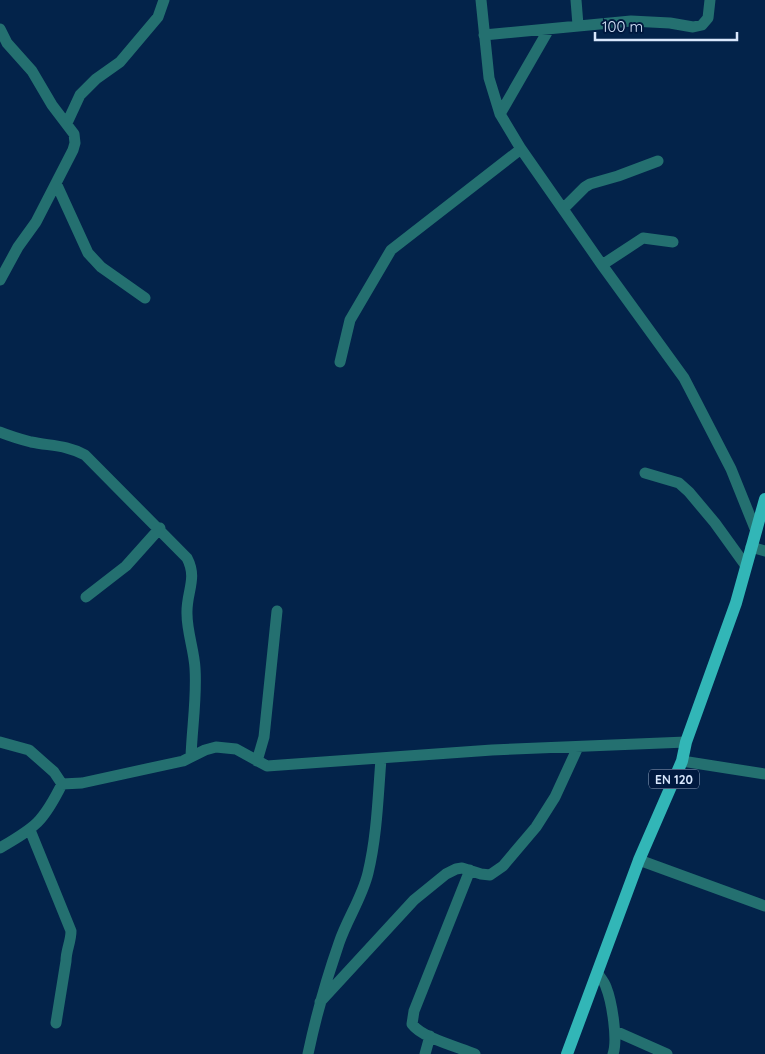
<svg xmlns="http://www.w3.org/2000/svg" width="765" height="1054" font-family="Quicksand,sans-serif">
	<rect width="100%" height="100%" fill="#03234a"/>
	<g fill="none" stroke-linecap="round" stroke-linejoin="round">
		<path stroke="#247070" stroke-width="11" d="M481 0 489 78 500 114 521 149 602 265 684 378 731 469 756 531
			M576 0 578 25
			M0 29 7 43 32 71 52 105 74 134 75 143 73 150 36 222 18 247 0 280
			M484 35 631 21 670 23 693 27 702 25 708 18 710 0
			M500 114 549 29
			M67 123 80 95 96 79 120 62 158 17 164 0
			M56 183 88 253 101 267 145 298
			M563 209 585 187 590 184 618 176 658 161
			M602 265 643 238 673 242
			M340 362 350 320 391 250 521 149
			M0 432C10 436 20 439 31 442 51 446 67 445 85 455L187 558C198 579 186 592 187 614 187 632 194 650 195 668 197 698 192 727 191 757
			M645 473 679 483 689 492 715 523 746 566
			M751 547 765 551
			M86 597 126 566 160 528
			M0 742 29 750 54 772 62 784 82 783 183 761 205 750 216 747 236 749 267 766 492 750 686 742
			M257 761 264 737 277 611
			M682 761 765 774
			M30 830 71 931C71 942 66 950 66 961L56 1023
			M0 848C36 827 43 822 62 784
			M639 860 765 906
			M470 870 414 1011 412 1024C422 1038 458 1047 475 1054
			M598 974C601 978 605 983 606 987 612 1002 618 1040 613 1054
			M320 1002 414 900 446 874 456 869 462 868 481 874 490 875 503 866 536 827 555 797 578 747
			M615 1031 667 1054
			M308 1054C316 1016 326 980 339 943 347 919 362 898 368 873 377 836 378 796 381 759
			M425 1054 430 1036"/>
		<path stroke="#32b6b7" stroke-width="12" d="M567 1054 639 860 682 761 686 742 736 603 765 499"/>
	</g>
	<g text-anchor="middle" dominant-baseline="central" stroke-width="4" stroke-linejoin="round" paint-order="stroke">
		<rect fill="#00193f" stroke="#98aac4" stroke-width="1" x="649" y="769.5" width="50" height="19" rx="4"/>
		<g font-size="12" font-weight="bold" fill="#d9e8fd">
			<text x="674" y="779">EN 120</text>
		</g>
	</g>
	<path d="M595 32v8h142v-8" fill="none" stroke="#d9e8fd" stroke-width="2.5"/>
	<text x="602" y="32" font-size="15" fill="#d9e8fd" stroke="#00193f" stroke-width="4" paint-order="stroke">100 m</text>
</svg>
